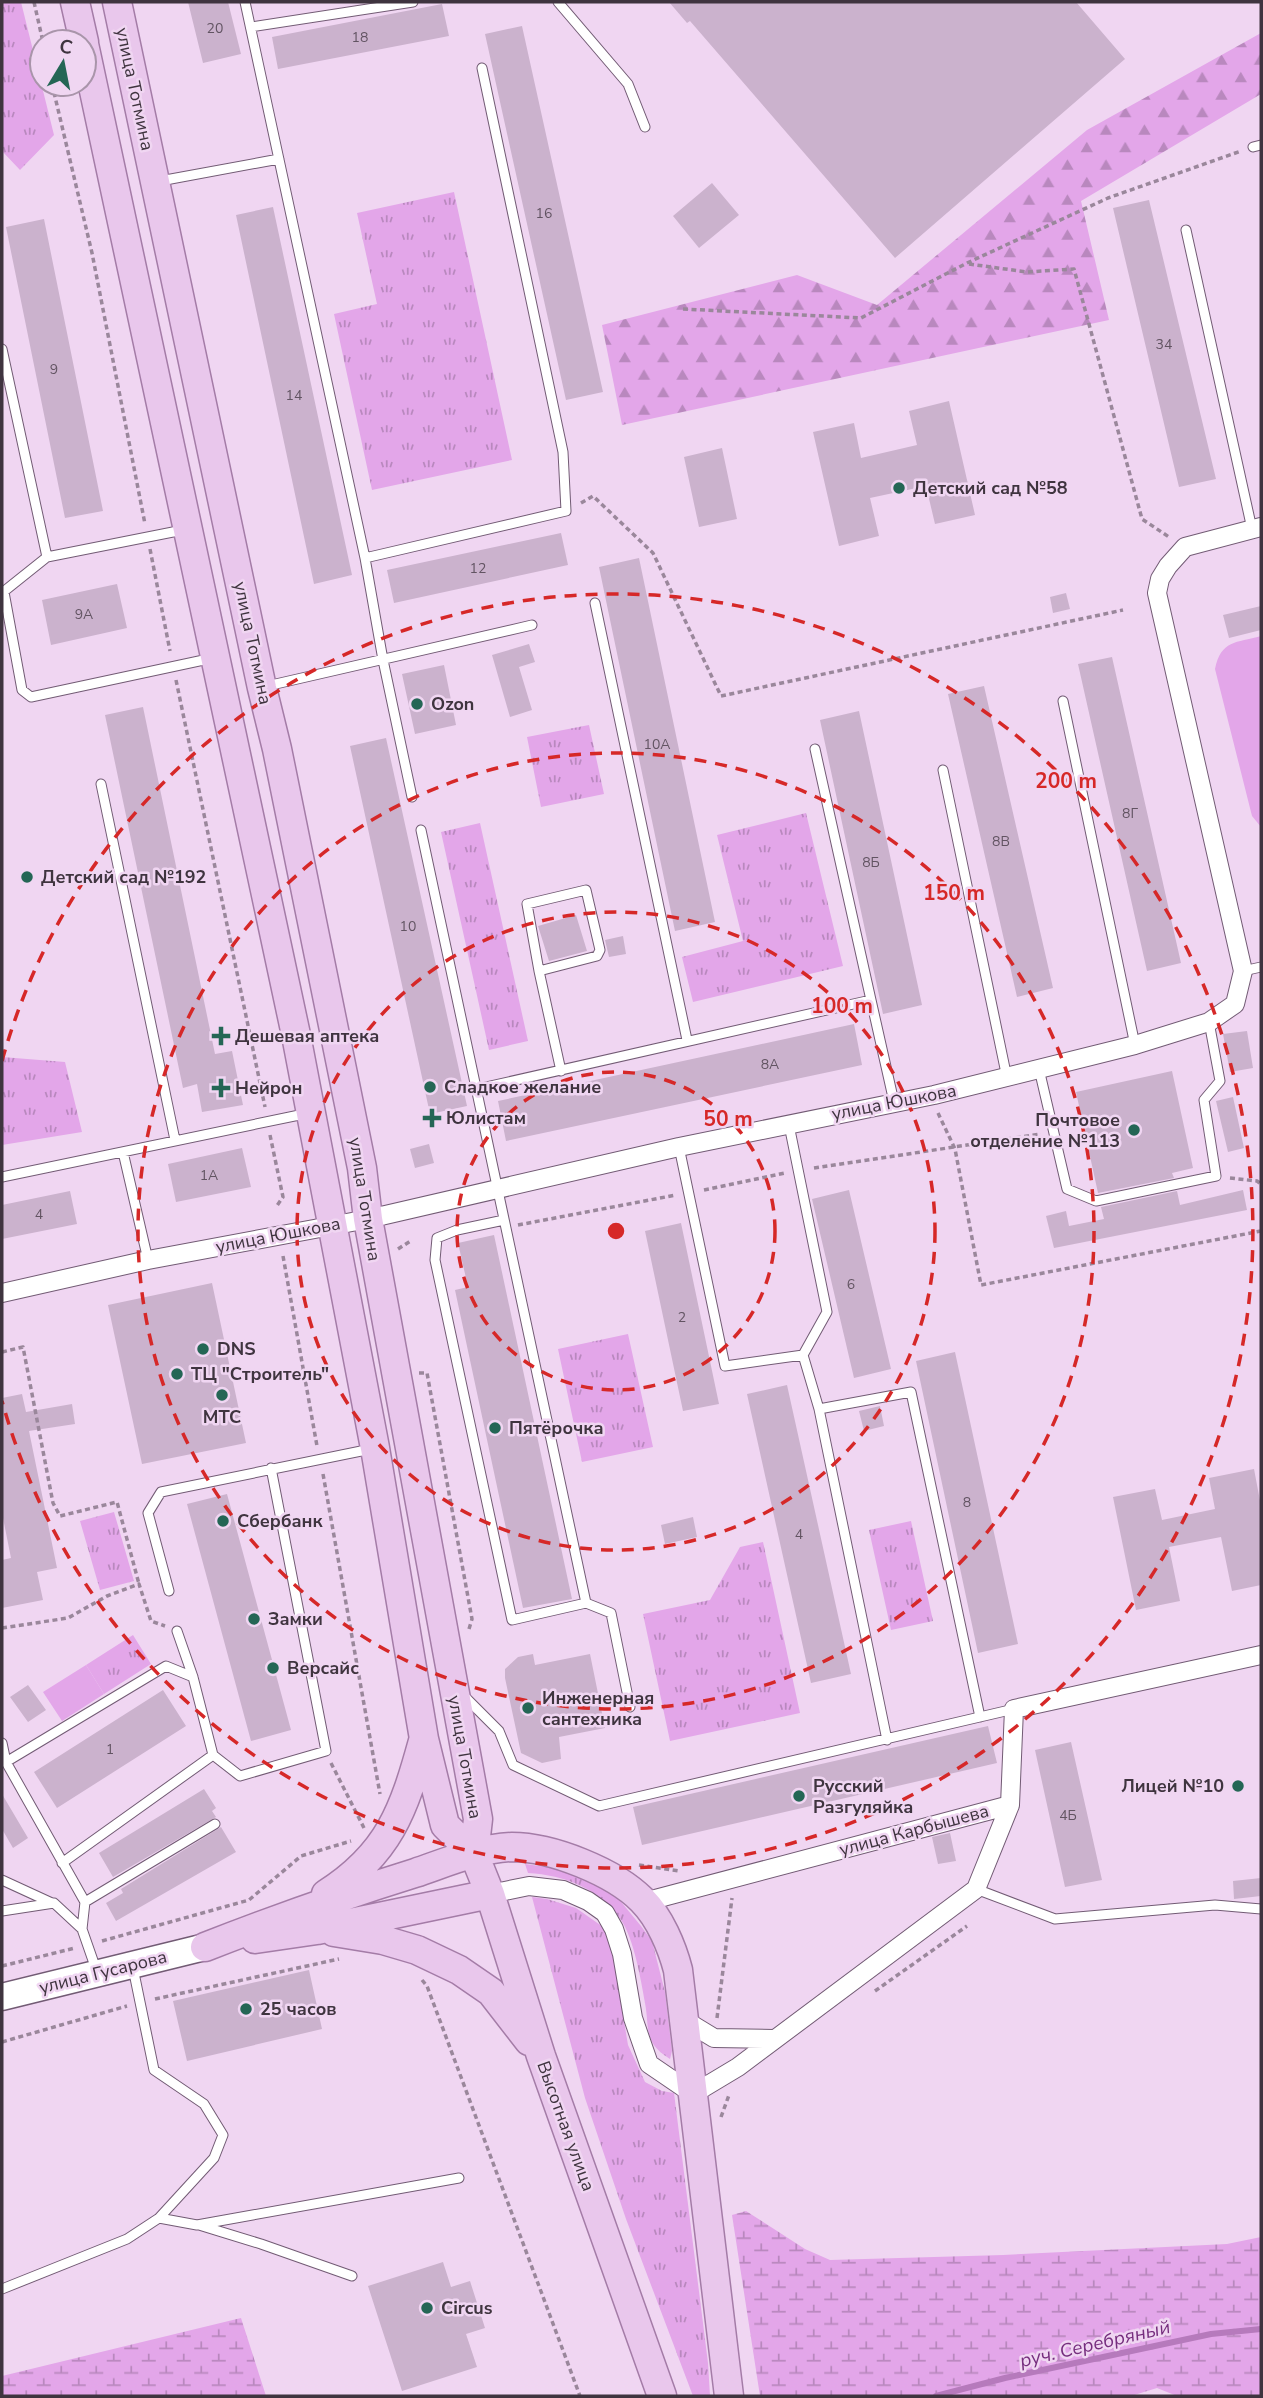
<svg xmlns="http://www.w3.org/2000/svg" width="1263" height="2398" font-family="'Nunito Sans',sans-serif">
	<defs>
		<pattern id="grass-tufts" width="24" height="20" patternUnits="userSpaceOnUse" patternTransform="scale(1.75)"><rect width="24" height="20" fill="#e3a6e9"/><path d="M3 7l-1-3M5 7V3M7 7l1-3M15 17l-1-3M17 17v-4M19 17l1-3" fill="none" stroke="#b988be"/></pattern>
		<pattern id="forest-firs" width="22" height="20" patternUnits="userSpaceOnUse" patternTransform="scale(1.75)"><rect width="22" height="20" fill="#e3a6e9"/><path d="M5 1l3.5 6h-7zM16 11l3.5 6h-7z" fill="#b988be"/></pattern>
		<pattern id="wetland-marsh" width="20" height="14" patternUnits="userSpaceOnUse" patternTransform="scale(1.75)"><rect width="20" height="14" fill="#e3a6e9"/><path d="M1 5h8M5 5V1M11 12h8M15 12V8" fill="none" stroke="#b988be"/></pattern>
	</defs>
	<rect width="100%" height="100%" fill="#f0d6f2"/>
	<path fill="url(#grass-tufts)" d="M2 2H21L54 135 20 170 2 151Z
		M454 192 512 460 372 490 334 314 377 304 357 213Z
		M589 725 604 794 541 807 527 737Z
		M806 813 843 966 693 1002 682 957 743 941 717 835Z
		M480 823 528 1041 489 1050 441 832Z
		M2 1057 65 1062 82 1132 2 1145Z
		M628 1334 653 1447 582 1462 558 1349Z
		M114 1512 134 1581 100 1590 80 1521Z
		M911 1521 933 1621 891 1630 869 1530Z
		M763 1542 800 1713 670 1741 643 1614 710 1600 740 1547Z
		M133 1635 151 1664 104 1694 86 1665Z
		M525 1864 554 1868 587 1878 617 1897 641 1926 652 1941 665 1992 672 2051 670 2059C643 2042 650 2031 645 2003 641 1980 634 1939 621 1920 601 1889 564 1875 528 1873Z
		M532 1897 547 1899 576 1908 606 1929 612 1950 628 2045 645 2082 662 2091 674 2093 708 2363 710 2396H693L626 2219 585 2098Z"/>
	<path fill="url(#forest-firs)" d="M1261 33V94L1081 201 1109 320 622 425 602 325 797 275 877 305 1087 130Z"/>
	<path fill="url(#wetland-marsh)" d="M746 2211 805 2249 830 2260 1003 2255 1227 2244 1261 2237V2396H1177L1157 2388 1131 2396H760L732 2215Z
		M241 2318 266 2396H2V2376Z"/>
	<path fill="#e3a6e9" d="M1261 636V827L1252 816 1215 669C1221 640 1236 643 1261 636Z
		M86 1665 104 1694 62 1721 43 1692Z"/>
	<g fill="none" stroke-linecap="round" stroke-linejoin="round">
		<path stroke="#b67abc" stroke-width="6" d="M936 2396 1005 2378 1211 2334 1261 2329"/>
	</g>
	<path fill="#cbb2cd" d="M188 2H228L241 54 203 63Z
		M669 2H1076L1125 59 895 258 690 21 687 23Z
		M442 4 449 36 278 69 272 37Z
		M522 26 603 392 566 400 485 34Z
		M712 183 739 215 699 248 673 216Z
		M1149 200 1216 479 1179 487 1113 208Z
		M273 207 352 575 314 584 236 215Z
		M44 219 103 511 65 518 6 227Z
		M949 401 975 515 935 524 926 486 870 498 879 536 839 546 813 432 854 423 861 458 917 445 909 411Z
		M722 448 737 519 699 527 684 457Z
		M561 533 568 565 394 603 387 570Z
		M639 558 715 922 675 931 599 567Z
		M117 584 127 628 51 645 42 600Z
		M1066 593 1070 609 1053 613 1050 597Z
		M1261 606V630L1229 638 1223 615Z
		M529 644 535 662 519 667 532 710 510 717 492 655Z
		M1112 657 1181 963 1147 971 1078 664Z
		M444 665 456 725 415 734 402 674Z
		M984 686 1053 988 1017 997 948 694Z
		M143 707 215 1054 232 1051 243 1105 202 1112 197 1084 183 1088 105 715Z
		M859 711 922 1005 883 1014 820 720Z
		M386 738 467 1106 430 1114 350 746Z
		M576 915 587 951 549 961 538 926Z
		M623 936 626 954 609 957 605 940Z
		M854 1024 862 1065 506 1141 498 1101Z
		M1247 1031 1253 1068 1230 1072 1223 1034Z
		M1172 1071 1193 1168 1172 1173 1174 1178 1098 1193 1076 1092Z
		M1233 1097 1244 1148 1228 1152 1216 1101Z
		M429 1144 434 1163 415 1168 410 1149Z
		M242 1148 251 1187 176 1202 168 1164Z
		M849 1190 891 1369 854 1378 812 1199Z
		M1243 1190 1247 1210 1054 1248 1046 1216 1066 1211 1069 1226 1104 1219 1101 1207 1177 1191 1180 1205Z
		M70 1191 77 1224 2 1239V1205Z
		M681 1223 719 1404 683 1411 645 1231Z
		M494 1235 572 1599 523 1608 455 1290 468 1287 458 1243Z
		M212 1283 246 1443 142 1464 108 1305Z
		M955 1352 1018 1644 978 1653 916 1361Z
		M787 1385 851 1674 811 1683 747 1394Z
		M22 1394 26 1412 72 1404 75 1424 29 1431 57 1568 37 1572 43 1600 2 1608V1560L11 1558 2 1513V1398Z
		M880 1406 884 1426 864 1431 859 1411Z
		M1254 1469 1261 1506V1585L1232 1591 1221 1537 1169 1547 1180 1601 1136 1610 1113 1497 1155 1489 1162 1520 1215 1509 1209 1478Z
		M227 1494 291 1730 251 1741 187 1504Z
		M693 1517 697 1537 665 1544 661 1525Z
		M533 1654 535 1665 590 1654 605 1728 559 1737 561 1759 542 1763 521 1753 505 1678V1669L518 1657Z
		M28 1685 46 1710 28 1722 10 1697Z
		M163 1690 186 1726 57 1808 34 1772Z
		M988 1726 997 1763 642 1845 633 1807Z
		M1071 1742 1102 1880 1065 1887 1035 1750Z
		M204 1789 216 1808 212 1811 216 1817 113 1877 99 1853Z
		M2 1794 28 1838 13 1848 2 1829Z
		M221 1827 236 1852 116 1921 106 1903 123 1893 121 1889Z
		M950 1833 956 1861 938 1864 932 1837Z
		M1261 1878V1896L1234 1899 1233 1881Z
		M309 1970 322 2029 187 2061 173 2001Z
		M443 2262 451 2287 470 2281 485 2328 466 2334 477 2367 402 2391 368 2286Z"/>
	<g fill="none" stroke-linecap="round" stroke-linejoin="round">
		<defs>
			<path id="lane" d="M245 2 365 558 383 660 412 797
				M558 2 628 84 645 127
				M251 27 413 2
				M1253 147 1261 145
				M160 181 279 159
				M1186 230 1252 529
				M2 349 47 557 183 530
				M365 558 566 511 563 452 482 68
				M4 592 22 690 31 697 213 658
				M2 593 47 557
				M595 603 687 1040
				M267 686 532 625
				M1063 701 1135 1045
				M815 749 871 1000
				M943 770 1007 1078
				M101 784 175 1140
				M421 830 586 1603 512 1620 435 1260 437 1238 457 1230 504 1220
				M539 971 527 904 586 890 600 950 597 956 539 971 561 1071
				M1243 971 1261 967
				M1039 1069 1067 1189 1096 1201 1216 1176 1204 1100 1220 1081 1209 1022
				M477 1089 871 1000 894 1102
				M789 1125 827 1312 803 1355 819 1409 911 1392 980 1717
				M679 1147 725 1366 803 1355
				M123 1152 148 1260
				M2 1177 309 1113
				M819 1409 887 1740
				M169 1591 148 1513 161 1492 371 1449
				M586 1603 611 1613 630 1707
				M462 1694 499 1731 513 1765 599 1806 1014 1709
				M2 1743 6 1762
				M213 1755 240 1776 326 1751 271 1468
				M62 1863 213 1755 193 1677 177 1631
				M2 1880 52 1903
				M976 1889 1055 1919 1215 1905 1261 1909
				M85 1902 215 1824
				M2 1911 54 1903 82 1929
				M97 1972 82 1929 85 1902 6 1762 166 1666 193 1677
				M159 2218 197 2225 459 2178
				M199 2225 261 2244 352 2276
				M2 2289 127 2239 159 2218 214 2158 223 2135 204 2104 154 2070 133 1968"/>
			<path id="street" d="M2 1293 148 1260 368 1219 679 1147 934 1095 1135 1045 1209 1022 1235 1004 1243 971 1157 593 1160 579 1168 566 1185 547 1261 527
				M490 1894 529 1886 563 1890 588 1901 605 1913 614 1929 622 1954 633 2018 649 2064 693 2094 738 2067 976 1889 1010 1805 1014 1709 1261 1655
				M644 1902 1010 1805
				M686 2021 714 2038 774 2039"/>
			<path id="secondary" d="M2 1997 205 1947"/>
			<path id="primary" d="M75 2 84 42
				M117 2 262 688 277 749 362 1168 368 1219 478 1819 474 1854
				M84 44 296 1035 375 1448 424 1739 445 1825 474 1854 490 1894 541 2056 662 2396
				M326 1894C389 1854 404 1810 423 1741
				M334 1932 383 1940 417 1950 459 1970 491 1992 529 2041
				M255 1939 317 1930 490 1894
				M205 1947C274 1920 344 1895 415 1873 445 1863 479 1848 512 1847 552 1847 614 1872 642 1900 660 1918 672 1947 678 1970L729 2396"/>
		</defs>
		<use href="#lane" stroke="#725b74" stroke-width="11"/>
		<use href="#street" stroke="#725b74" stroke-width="20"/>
		<use href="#secondary" stroke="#725b74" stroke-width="29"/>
		<use href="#primary" stroke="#a47ca7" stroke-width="31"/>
		<path stroke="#9a879b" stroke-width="3.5" stroke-dasharray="5 3.5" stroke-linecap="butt" d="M34 2 43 42
			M52 84 92 253 145 524
			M969 264 1027 272 1074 269 1142 519 1169 537
			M683 309 861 318 967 263 1108 198 1241 151
			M581 503 593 496 653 553 721 696 1123 610
			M150 549 170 651
			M176 680 265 1107
			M938 1113 955 1149 981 1285 1261 1231
			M270 1135 283 1197 276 1207
			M814 1168 1041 1134
			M1230 1178 1257 1181 1261 1184
			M704 1190 785 1173
			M518 1225 676 1195
			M398 1249 412 1240
			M283 1256 317 1446
			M2 1352 23 1347 53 1503 60 1516 117 1502 139 1584
			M419 1373H427L472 1619 469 1629
			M323 1474 380 1794
			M2 1628 68 1618 107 1596 139 1584 151 1621 165 1626
			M331 1763 364 1828
			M639 1865 680 1871
			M102 1941 249 1900 301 1856 351 1841
			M2 1966 75 1948
			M422 1980 427 1986 580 2396
			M875 1991 967 1926
			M155 1999 339 1959
			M717 2018 732 1898
			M2 2042 127 2006
			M721 2117 729 2095"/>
		<use href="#lane" stroke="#fff" stroke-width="9"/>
		<use href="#street" stroke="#fff" stroke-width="18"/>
		<use href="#secondary" stroke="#fff" stroke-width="26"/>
		<use href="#primary" stroke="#e9c7ec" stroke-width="28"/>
	</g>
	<g fill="none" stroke="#d62828" stroke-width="3.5" stroke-dasharray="12 9">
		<circle cx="616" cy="1231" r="159"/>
		<circle cx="616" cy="1231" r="319"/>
		<circle cx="616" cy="1231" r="478"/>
		<path d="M2 1061A637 637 0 1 1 2 1401"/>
	</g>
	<g fill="#246655" stroke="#f0d6f2" stroke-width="2.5">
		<circle cx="899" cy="488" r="7"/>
		<circle cx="417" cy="704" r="7"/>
		<circle cx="27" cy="877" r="7"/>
		<path d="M217.5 1025.5h7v7h7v7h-7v7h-7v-7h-7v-7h7z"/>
		<circle cx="430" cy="1087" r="7"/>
		<path d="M217.5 1077.5h7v7h7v7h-7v7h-7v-7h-7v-7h7z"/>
		<path d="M428.5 1107.5h7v7h7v7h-7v7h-7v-7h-7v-7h7z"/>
		<circle cx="1134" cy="1130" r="7"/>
		<circle cx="203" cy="1349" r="7"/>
		<circle cx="177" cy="1374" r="7"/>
		<circle cx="222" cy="1395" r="7"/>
		<circle cx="495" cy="1428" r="7"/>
		<circle cx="223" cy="1521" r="7"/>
		<circle cx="254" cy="1619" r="7"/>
		<circle cx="273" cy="1668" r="7"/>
		<circle cx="528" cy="1708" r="7"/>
		<circle cx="1238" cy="1786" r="7"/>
		<circle cx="799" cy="1796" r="7"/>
		<circle cx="246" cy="2009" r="7"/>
		<circle cx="427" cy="2308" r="7"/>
	</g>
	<g text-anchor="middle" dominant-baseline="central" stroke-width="5" stroke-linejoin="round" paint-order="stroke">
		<g font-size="14" fill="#625462">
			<text x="215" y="28">20</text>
			<text x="360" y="37">18</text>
			<text x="544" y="213">16</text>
			<text x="1164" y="344">34</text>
			<text x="54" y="369">9</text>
			<text x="294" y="395">14</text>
			<text x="478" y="568">12</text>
			<text x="84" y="614">9А</text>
			<text x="657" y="744">10А</text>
			<text x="1130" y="813">8Г</text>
			<text x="1001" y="841">8В</text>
			<text x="871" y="862">8Б</text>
			<text x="408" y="926">10</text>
			<text x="770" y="1064">8А</text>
			<text x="209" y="1175">1А</text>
			<text x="39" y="1214">4</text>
			<text x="851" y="1284">6</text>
			<text x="682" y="1317">2</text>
			<text x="967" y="1502">8</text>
			<text x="799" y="1534">4</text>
			<text x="110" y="1749">1</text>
			<text x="1068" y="1815">4Б</text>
		</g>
		<g font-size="18" fill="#3f343f" stroke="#f0d6f2">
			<text transform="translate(135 89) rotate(78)">улица Тотмина</text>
			<text transform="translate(253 643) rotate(78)">улица Тотмина</text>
			<text transform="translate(894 1102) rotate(-11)">улица Юшкова</text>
			<text transform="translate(365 1199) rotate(81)">улица Тотмина</text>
			<text transform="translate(278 1235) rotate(-11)">улица Юшкова</text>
			<text transform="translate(465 1757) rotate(80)">улица Тотмина</text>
			<text transform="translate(914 1830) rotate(-15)">улица Карбышева</text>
			<text transform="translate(103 1972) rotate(-14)">улица Гусарова</text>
			<text transform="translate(566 2126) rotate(70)">Высотная улица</text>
		</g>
		<g font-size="18" font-weight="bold" fill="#3f343f" stroke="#f0d6f2" text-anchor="start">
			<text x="913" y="488">Детский сад №58</text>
			<text x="431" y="704">Ozon</text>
			<text x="41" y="877">Детский сад №192</text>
			<text x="235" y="1036">Дешевая аптека</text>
			<text x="444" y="1087">Сладкое желание</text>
			<text x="235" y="1088">Нейрон</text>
			<text x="446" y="1118">Юлистам</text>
			<text x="1120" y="1120" text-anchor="end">Почтовое<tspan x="1120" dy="21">отделение №113</tspan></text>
			<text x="217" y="1349">DNS</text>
			<text x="191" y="1374">ТЦ "Строитель"</text>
			<text x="222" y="1417" text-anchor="middle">МТС</text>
			<text x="509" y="1428">Пятёрочка</text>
			<text x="237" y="1521">Сбербанк</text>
			<text x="268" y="1619">Замки</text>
			<text x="287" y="1668">Версайс</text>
			<text x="542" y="1698">Инженерная<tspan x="542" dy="21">сантехника</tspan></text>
			<text x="813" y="1786">Русский<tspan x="813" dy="21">Разгуляйка</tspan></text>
			<text x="1224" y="1786" text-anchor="end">Лицей №10</text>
			<text x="260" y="2009">25 часов</text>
			<text x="441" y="2308">Circus</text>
		</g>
		<g font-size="19" font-style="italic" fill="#762e7e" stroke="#f0d6f2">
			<text transform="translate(1095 2344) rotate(-13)">руч. Серебряный</text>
		</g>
	</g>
	<circle cx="616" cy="1231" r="10" fill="#d62828" stroke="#f0d6f2" stroke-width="3.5"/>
	<g font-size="21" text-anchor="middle" font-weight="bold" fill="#d62828" stroke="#f0d6f2" stroke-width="5" stroke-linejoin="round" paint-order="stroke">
		<text x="1066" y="788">200 m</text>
		<text x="954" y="900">150 m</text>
		<text x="842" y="1013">100 m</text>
		<text x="728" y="1126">50 m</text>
	</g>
	<rect width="1263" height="2398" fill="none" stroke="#3f343f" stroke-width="7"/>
	<g transform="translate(63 63) rotate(10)"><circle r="33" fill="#f0d6f2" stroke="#a995aa" stroke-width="2"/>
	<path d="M0-5L12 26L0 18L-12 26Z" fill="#246655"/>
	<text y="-10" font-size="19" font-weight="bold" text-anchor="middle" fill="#3f343f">С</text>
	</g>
</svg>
